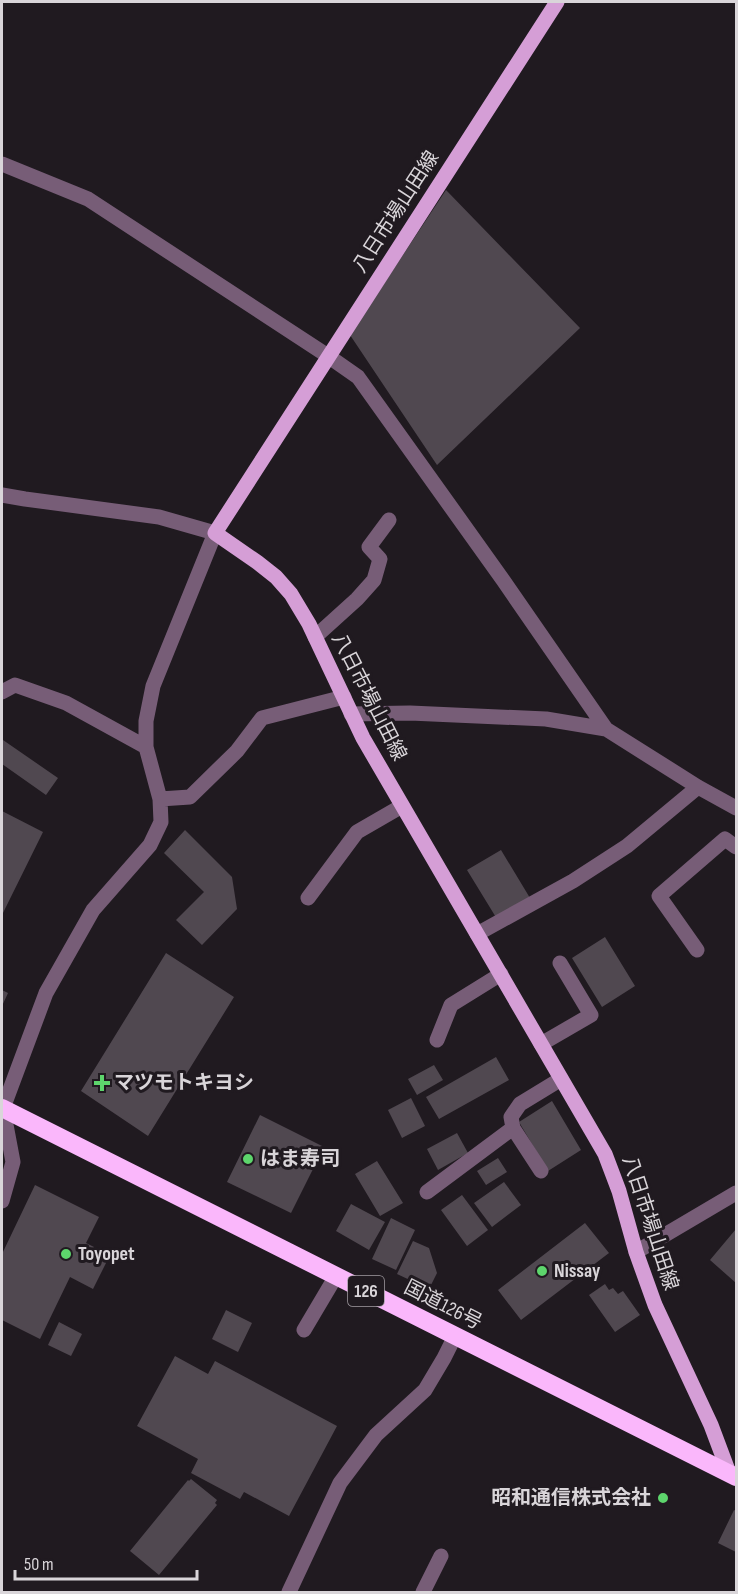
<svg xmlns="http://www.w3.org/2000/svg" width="738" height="1594" font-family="'Sofia Sans Condensed','Noto Sans JP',sans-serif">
	<rect width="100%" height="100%" fill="#201a20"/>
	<path fill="#504850" d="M446 190 580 328 437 465 350 335Z
		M3 740 58 778 46 795 2 764V742Z
		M2 811 43 832 2 915Z
		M185 830 232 877 237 909 202 945 176 920 204 892 164 853Z
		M501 850 530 898 497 919 467 870Z
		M605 937 635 986 602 1007 572 958Z
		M166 953 234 997 148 1136 81 1091Z
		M2 990 8 993 2 1006Z
		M496 1057 509 1080 439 1119 426 1097Z
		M434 1065 443 1080 417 1095 408 1079Z
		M411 1098 425 1126 402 1138 388 1110Z
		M552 1101 581 1150 548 1171 519 1122Z
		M260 1115 324 1147 291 1213 227 1182Z
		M457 1133 468 1153 438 1170 427 1149Z
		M498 1158 507 1172 486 1185 477 1171Z
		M377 1161 403 1203 380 1216 355 1174Z
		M504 1182 521 1205 492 1227 474 1203Z
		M35 1185 99 1217 86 1243 110 1255 93 1289 70 1277 40 1339 2 1320V1254Z
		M462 1195 488 1230 467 1246 441 1210Z
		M351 1204 385 1222 369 1250 336 1231Z
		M391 1218 415 1230 396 1270 372 1259Z
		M585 1223 609 1253 521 1320 498 1290Z
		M736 1229V1283L710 1260Z
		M413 1241 429 1248 437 1273 429 1289 397 1274Z
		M605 1284 609 1290 613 1288 618 1294 623 1291 640 1315 615 1332 589 1295Z
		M226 1310 252 1323 238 1352 212 1339Z
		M59 1322 82 1334 71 1356 48 1345Z
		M175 1356 208 1374 215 1361 337 1426 289 1516 244 1492 240 1499 191 1473 198 1459 137 1426Z
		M191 1479 217 1500 215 1503 217 1505 159 1575 130 1551 188 1480 189 1481Z
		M734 1510 736 1511V1552L718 1543Z"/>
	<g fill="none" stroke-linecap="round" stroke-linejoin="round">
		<path stroke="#775d77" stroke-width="15" d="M2 164 88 199 328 356 358 377 503 580 606 729
			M2 495 25 499 159 517 215 533 153 686 146 721V747L160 799 161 822 150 845 93 910 46 993 2 1111
			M315 637 357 599 374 580 380 559 369 547 389 520
			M2 692 15 685 66 703 146 747
			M351 714 410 713 546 719 606 729 698 787 736 808
			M160 799 190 797 237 751 262 718 344 697
			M308 898 357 832 402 806
			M477 934 573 881 627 846 698 787
			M697 950 659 896 725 839 736 847
			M437 1040 451 1005 501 974
			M541 1044 591 1015 560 963
			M541 1171 513 1128 511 1117 520 1104 561 1079
			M427 1192 513 1128
			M2 1201 13 1162 3 1109
			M636 1252 736 1193
			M304 1330 336 1276
			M289 1592 340 1483 376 1435 425 1390 444 1358 455 1336
			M423 1592 441 1556"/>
		<path stroke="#d59ed6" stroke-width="15" d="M557 2 215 533 257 562 276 577 291 594 309 624 363 738 605 1154 619 1191 636 1252 655 1305 711 1425 729 1473"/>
		<path stroke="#fab7fb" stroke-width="18" d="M2 1108 736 1477"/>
	</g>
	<g fill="#5dd56c" stroke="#201a20" stroke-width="2">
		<path d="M99 1074h6v6h6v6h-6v6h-6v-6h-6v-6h6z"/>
		<circle cx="248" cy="1159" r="6"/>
		<circle cx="66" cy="1254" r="6"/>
		<circle cx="542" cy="1271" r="6"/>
		<circle cx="663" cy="1498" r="6"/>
	</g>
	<g text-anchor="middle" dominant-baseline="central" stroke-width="6" stroke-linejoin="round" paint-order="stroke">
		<rect fill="#201a20" stroke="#a29da2" stroke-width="1.5" x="348" y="1276" width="36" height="30" rx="4.5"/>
		<g font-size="18" font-weight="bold" fill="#d9d5d9">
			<text x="366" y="1291">126</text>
		</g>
		<g font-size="20" fill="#d9d5d9" stroke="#201a20">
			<text transform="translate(396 212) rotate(-57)">八日市場山田線</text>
			<text transform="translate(369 697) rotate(63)">八日市場山田線</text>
			<text transform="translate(650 1223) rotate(72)">八日市場山田線</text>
			<text transform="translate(443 1305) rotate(27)">国道126号</text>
		</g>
		<g font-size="20" font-weight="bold" fill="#d9d5d9" stroke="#201a20" text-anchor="start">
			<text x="114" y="1083">マツモトキヨシ</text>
			<text x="260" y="1159">はま寿司</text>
			<text x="78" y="1254">Toyopet</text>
			<text x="554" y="1271">Nissay</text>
			<text x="651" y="1498" text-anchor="end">昭和通信株式会社</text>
		</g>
	</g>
	<rect width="738" height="1594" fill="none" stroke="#d9d5d9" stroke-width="6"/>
	<path d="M15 1570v9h182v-9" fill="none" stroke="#d9d5d9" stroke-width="3"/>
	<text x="24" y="1570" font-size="18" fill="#d9d5d9" stroke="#201a20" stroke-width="4.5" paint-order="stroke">50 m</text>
</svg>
